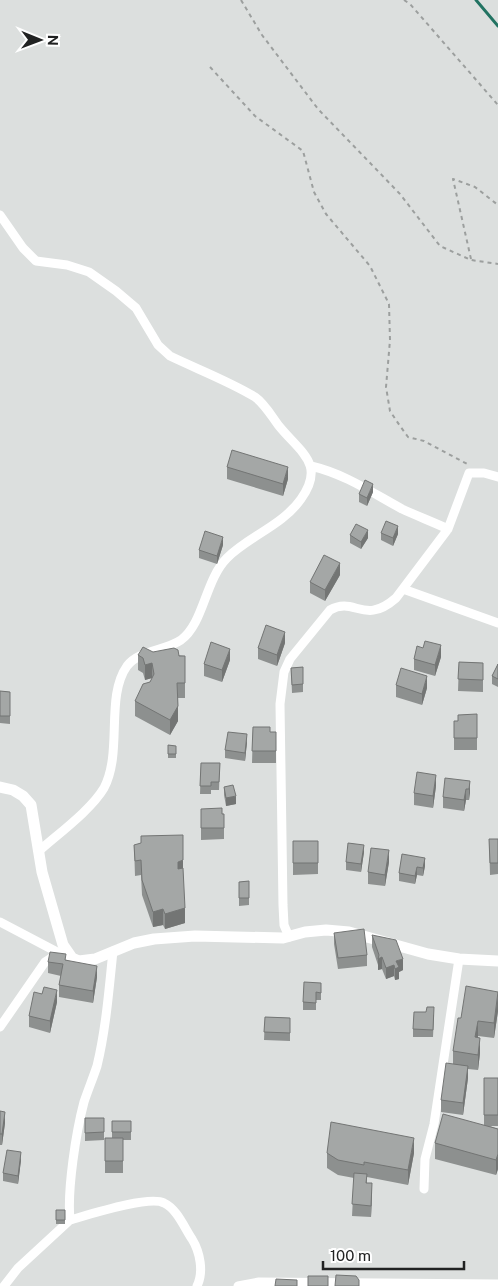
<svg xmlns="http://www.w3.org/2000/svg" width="498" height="1286" font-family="'Public Sans',sans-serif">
	<rect width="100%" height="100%" fill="#dcdfde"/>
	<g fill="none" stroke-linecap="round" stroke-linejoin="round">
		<path stroke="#227362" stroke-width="3" d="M476 0 498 26"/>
		<path stroke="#9c9f9e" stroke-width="2" stroke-dasharray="4 4" stroke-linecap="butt" d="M241 0 262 35 318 109 400 194 440 246 471 260 498 264
			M404 0 410 4 498 105
			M210 67 255 116 303 151 314 192 326 214 370 266 389 304 390 340 386 387 390 411 400 426 408 437 424 441 469 465
			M471 259 453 179 475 187 498 205"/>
		<path stroke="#fff" stroke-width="9" d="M0 215 23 248 36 261 67 265 89 272 116 291 136 308 158 345 170 356C197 369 231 382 255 397 265 404 272 417 279 426 300 452 326 464 301 499 282 526 249 536 227 558 205 580 204 623 181 640 165 651 139 650 127 666 105 697 123 752 104 788 91 810 58 834 39 851
			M311 466C345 474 371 492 402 509 417 516 433 522 448 529
			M403 589 498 623
			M0 922 59 953
			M289 937 284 925 283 905 280 704 284 672 290 659 330 610C355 596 364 626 396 598L448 529 469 473H484L498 477
			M113 951C109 989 106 1029 97 1066 93 1078 88 1090 84 1102 76 1132 67 1190 70 1220 88 1215 149 1195 164 1203 177 1209 184 1227 192 1239 200 1252 204 1272 197 1286
			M0 1027 45 962 65 949
			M424 1189 425 1159 434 1124 459 959
			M4 1286 18 1268 70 1220
			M238 1286 259 1282 498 1284"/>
		<path stroke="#fff" stroke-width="11" d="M0 787 13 790 23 796 31 805 42 872 63 945 72 958 79 961 95 959 134 943 154 939 195 936 283 938 305 932 326 930 349 932 428 954 459 959 498 961"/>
	</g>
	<path fill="#8d908f" d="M227 467 288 479 283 496 227 479Z
		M373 492 367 506 359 502V494Z
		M381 533 398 534 393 546 381 540Z
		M350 535 368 538 361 549 350 543Z
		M223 545 217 564 199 558V550Z
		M340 575 325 601 310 593V582Z
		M285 643 277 666 258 659V648Z
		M153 652 185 656V698H178V721L170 735 135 716V701L150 682 152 678 145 680 143 673 138 670V655Z
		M441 657 435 676 414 670V659Z
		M230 660 222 682 204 676V664Z
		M459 662 483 663V692L458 691Z
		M498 664V687L492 684V676Z
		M303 667V692L292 693 291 668Z
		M396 685 427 688 422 705 396 697Z
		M0 691 10 692V724L0 723Z
		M477 714V750H454V721H458Z
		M253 727 270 732H276V763H252Z
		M247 742 245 761 225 758V750Z
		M168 745 176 746V758H168Z
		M201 763H220L219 790H211V794H200Z
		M470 781 469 800H466L464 811 443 808V797Z
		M436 786 433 808 414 805V793Z
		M224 787 236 804 226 806 224 795Z
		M201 809 224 814V839L201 840Z
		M489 839H498V874L490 875Z
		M293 841H318V874L293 875Z
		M134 845 183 875 185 923 165 929 163 925 153 927 142 895 141 875 135 876Z
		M364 852 361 872 346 870V862Z
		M425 858V866L423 876 417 875 415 884 399 881V873Z
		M389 862 385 886 368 884V872Z
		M249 881V905L239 906V882Z
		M334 933 367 955V966L338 969 334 944Z
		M372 935 403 970 399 972V979L395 980 394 976 386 979 382 969 378 970V965L372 947Z
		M66 960 97 977 93 1003 59 997V985L61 976 48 973V962Z
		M321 983V1000H316V1010H303V1002Z
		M498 992V1011L494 1038 478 1036 480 1053 478 1070 468 1069V1078L463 1115 441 1112V1100L453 1064V1051L461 1018Z
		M42 994 57 1002 50 1033 29 1027V1016Z
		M426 1012 434 1015 433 1037H413V1029Z
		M265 1017 290 1018V1041L264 1040Z
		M484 1078H498V1126H490L498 1129V1169L496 1175 435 1159V1143L484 1125Z
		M0 1111 5 1123 2 1145H0Z
		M85 1118H104V1140L85 1141Z
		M112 1121H131V1140H123V1173H105V1138H112Z
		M327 1153H414L408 1185 367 1177V1183L372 1194 371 1217 352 1216 354 1178 338 1175 327 1168Z
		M21 1160 18 1184 3 1181V1173Z
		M56 1210H65V1224H56Z"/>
	<path fill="#737574" d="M288 467V479L283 496V484Z
		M373 484V492L367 506V498Z
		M398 526V534L393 546V538Z
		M368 530V538L361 549V542Z
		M223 537V545L217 564V556Z
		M340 563V575L325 601V590Z
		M285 632V643L277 666V655Z
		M441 645V657L435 676V665Z
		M230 649V660L222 682V670Z
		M152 663V678L145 680V665Z
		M427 676V688L422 705V694Z
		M178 706V721L170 735V720Z
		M247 734V742L245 761V753Z
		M436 775V786L433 808V796Z
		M470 781V793L469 800V789Z
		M466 789V800L464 811V800Z
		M236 796V804L226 806V798Z
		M364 845V852L361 872V864Z
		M389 850V862L385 886V875Z
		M425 858V866L423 876V868Z
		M183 860V875L178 877V862Z
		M417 867V875L415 884V876Z
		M185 908V923L165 929V914Z
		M163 909V925L153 927V912Z
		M382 957V969L378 970V959Z
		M403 959V970L399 972V979L395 980V969L396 961Z
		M394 965V976L386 979V968Z
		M97 966V977L93 1003V991Z
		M57 990V1002L50 1033V1021Z
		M498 996V1011L494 1038V1023Z
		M478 1021V1036L475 1052V1037Z
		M480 1038V1053L478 1070V1055Z
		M468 1066V1078L463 1115V1103Z
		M5 1112V1123L2 1145V1134Z
		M414 1138V1153L408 1185V1170Z
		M21 1152V1160L18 1184V1176Z
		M498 1154V1169L496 1175V1160Z
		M372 1183V1194L371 1217V1206Z"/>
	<path fill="#a4a7a6" stroke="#737574" d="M232 450 288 467 283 484 227 467Z
		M365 480 373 484 367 498 359 494Z
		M386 521 398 526 393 538 381 533Z
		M356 524 368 530 361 542 350 535Z
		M205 531 223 537 217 556 199 550Z
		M324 555 340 563 325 590 310 582Z
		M266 625 285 632 277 655 258 648Z
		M425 641 441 645 435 665 414 659 417 646 423 648Z
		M211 642 230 649 222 670 204 664Z
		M143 647 153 652 174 648 178 650 179 656H185V683H177L178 706 170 720 135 701 143 684 150 682 154 674 152 663 145 665 143 658 138 655Z
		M459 662 483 663V680L458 679Z
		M498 664V679L492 676Z
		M303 667V684L292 685 291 668Z
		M401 668 427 676 422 694 396 685Z
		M0 691 10 692V716H0Z
		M477 714V738H454V721H458V715Z
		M253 727H270V732H276V751H252Z
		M228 732 247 734 245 753 225 750Z
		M168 745 176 746V754H168Z
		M201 763H220L219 782H211V786H200Z
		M417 772 436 775 433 796 414 793Z
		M445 778 470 781 469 789H466L464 800 443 797Z
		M233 785 236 796 226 798 224 787Z
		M222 808V814H224V828H201V809Z
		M183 835V860L178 862V869L183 868 185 908 165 914 163 909 153 912 142 880 141 860 135 861 134 845 141 843V836Z
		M489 839H498V863H490Z
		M293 841H318V863H293Z
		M348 843 364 845 361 864 346 862Z
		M371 848 389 850 385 875 368 872Z
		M402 854 425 858 423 868 417 867 415 876 399 873Z
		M249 881V898H239V882Z
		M364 929 367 955 338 958 334 933Z
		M372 935 396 940 403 959 396 961 399 967 395 969 394 965 386 968 382 957 378 959 379 955Z
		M50 952 66 954 65 960 97 966 93 991 59 985 63 964 48 962Z
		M304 982 321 983V993L316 992V1003L303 1002Z
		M466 986 498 992 494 1023 478 1021 475 1037 480 1038 478 1055 453 1051 458 1018H461Z
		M44 987 57 990 50 1021 29 1016 34 992 42 994Z
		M427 1007H434L433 1030 413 1029 414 1012H426Z
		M265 1017 290 1018V1033L264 1032Z
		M446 1063 468 1066 463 1103 441 1100Z
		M484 1078H498V1115H484Z
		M0 1111 5 1112 2 1134H0Z
		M443 1114 498 1129V1154L496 1160 435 1143Z
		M85 1118H104V1132L85 1133Z
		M112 1121H131V1132H112Z
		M331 1122 414 1138 408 1170 364 1162V1165L338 1160 327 1153Z
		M105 1138H123V1161H105Z
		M7 1150 21 1152 18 1176 3 1173Z
		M354 1173 367 1174 366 1183H372L371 1206 352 1204Z
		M56 1210H65V1220H56Z
		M336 1275 356 1276 359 1280V1286H335Z
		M308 1276H328V1286H308Z
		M276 1279 297 1280V1286H275Z"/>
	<g transform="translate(40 40) rotate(91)" stroke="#ffffff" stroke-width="4" paint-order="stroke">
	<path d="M0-4L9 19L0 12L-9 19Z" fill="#212222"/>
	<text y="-8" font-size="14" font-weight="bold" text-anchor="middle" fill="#212222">N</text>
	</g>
	<path d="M323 1261v8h141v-8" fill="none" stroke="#212222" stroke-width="2.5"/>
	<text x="330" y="1261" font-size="15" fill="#212222" stroke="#ffffff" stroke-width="4" paint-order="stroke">100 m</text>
</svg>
